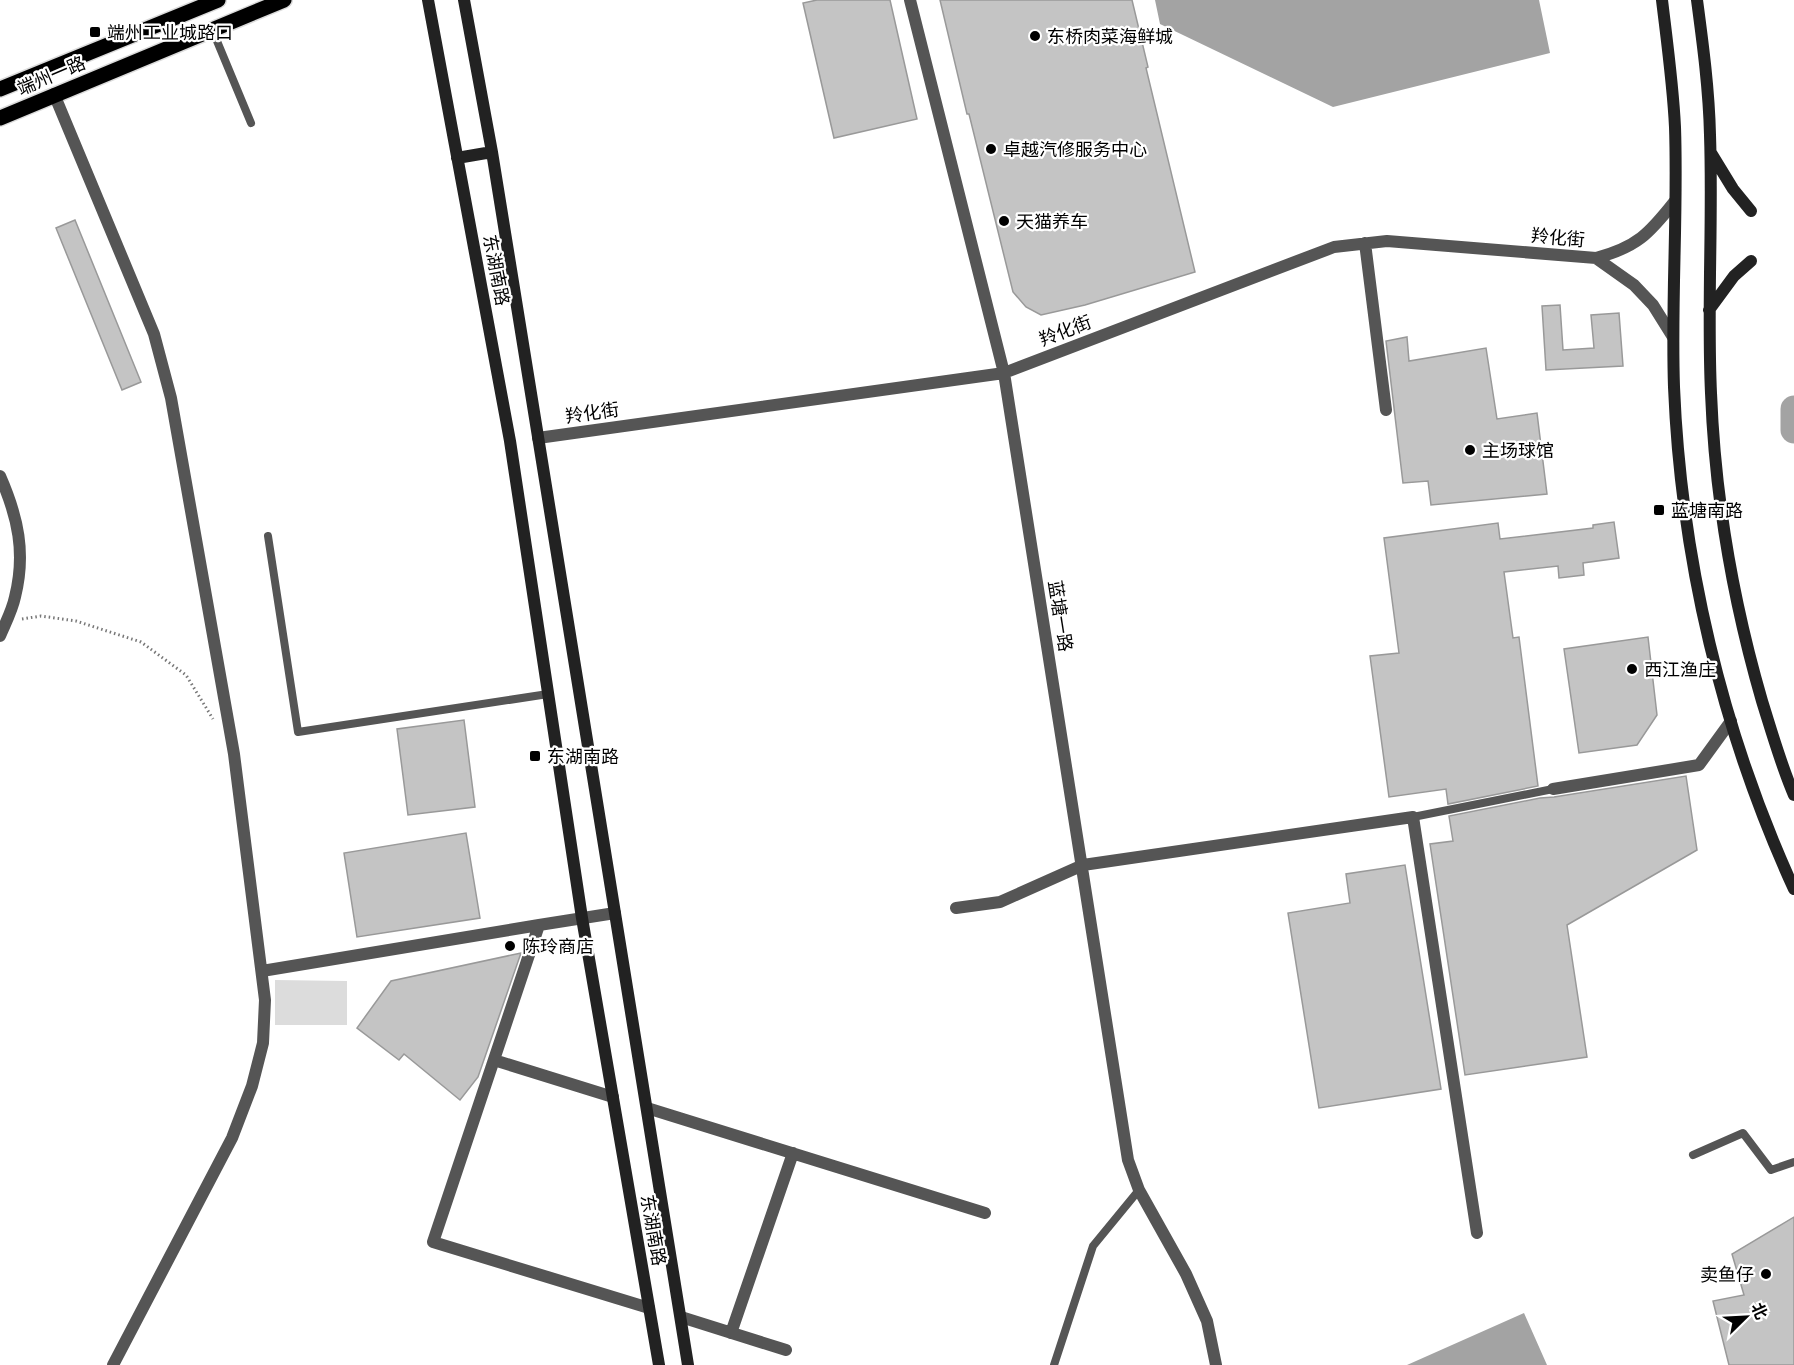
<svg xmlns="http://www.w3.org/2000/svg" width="1794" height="1365" font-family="'Open Sans','Noto Sans SC',sans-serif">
	<rect width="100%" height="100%" fill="#fff"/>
	<path fill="#dcdcdc" d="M275 980 347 981V1025H275Z"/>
	<path fill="#a3a3a3" d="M1155 0H1539L1550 53 1333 107 1160 24Z
		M1524 1313 1547 1365H1407Z"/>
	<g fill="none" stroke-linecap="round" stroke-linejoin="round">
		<path stroke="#a3a3a3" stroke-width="27" d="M1794 409V430"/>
	</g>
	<path fill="#c4c4c4" stroke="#999" stroke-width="1.5" d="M817 0H890L917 119 834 138 803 3Z
		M940 0H1132L1148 67 1146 68 1195 272 1085 305 1041 315 1026 307 1013 292 969 114H967Z
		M75 220 141 382 122 390 56 228Z
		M1560 305 1563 350 1594 348 1591 315 1619 313 1623 366 1546 370 1542 306Z
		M1407 337 1409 361 1486 348 1497 419 1537 413 1547 494 1431 505 1428 481 1403 483 1386 341Z
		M1614 522 1619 558 1583 563 1584 575 1559 578 1558 566 1504 572 1513 638 1519 637 1538 786 1448 804 1446 789 1389 797 1370 656 1399 653 1384 538 1498 523 1500 539 1593 528V525Z
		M1648 637 1657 715 1637 745 1579 753 1564 649Z
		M464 720 475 807 408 815 397 729Z
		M1686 776 1697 850 1567 925 1587 1057 1465 1075 1430 844 1453 841 1449 816 1540 798 1554 797Z
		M466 833 480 918 357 937 344 853Z
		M1405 865 1441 1089 1319 1108 1288 913 1350 903 1346 874Z
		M521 953 478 1077 460 1100 404 1054 399 1060 357 1028 391 981Z
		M1794 1217V1365H1729L1713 1301 1744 1295 1732 1254Z"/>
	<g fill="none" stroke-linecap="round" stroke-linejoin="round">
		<defs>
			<path id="primary" d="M0 89 218 0
				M0 118 284 0"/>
		</defs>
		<use href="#primary" stroke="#dbdbdb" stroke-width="18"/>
		<path stroke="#777" stroke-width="3" stroke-dasharray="1.5 3" stroke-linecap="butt" d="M22 619 41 616 76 621 141 642 186 675 213 719"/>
		<path stroke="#555" stroke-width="8" d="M212 29 251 123
			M268 536 298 732 548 694
			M1413 817 1553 789
			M1693 1155 1743 1133 1771 1170 1794 1162
			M1054 1365 1093 1246 1139 1190"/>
		<path stroke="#555" stroke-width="12" d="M910 0 1004 373 1128 1160 1139 1190 1186 1274 1207 1321 1216 1365
			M54 94 154 334 171 398 234 754 265 1000 263 1043 252 1086 232 1138 113 1365
			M1365 243 1386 410
			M1596 258 1634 285 1653 305 1673 337
			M538 438 1004 373 1334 247 1387 241 1596 258C1637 247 1649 234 1675 201
			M0 476C18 517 26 553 15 597 12 611 5 624 0 636
			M1553 789 1699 765 1731 721
			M956 908 1000 902 1083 865 1413 817 1477 1233
			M615 913 539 925 433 1242 649 1308
			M262 971 539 925
			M494 1060 613 1097
			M647 1108 985 1213
			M681 1317 786 1350
			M731 1333 793 1153"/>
		<path stroke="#222" stroke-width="12" d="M428 0 510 441 582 918 659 1365
			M464 0 492 152 688 1365
			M1662 0C1667 42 1673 85 1675 127 1678 214 1671 300 1674 387 1681 559 1722 732 1794 889
			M1697 0C1703 45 1709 90 1710 135 1713 221 1707 307 1711 393 1715 497 1733 601 1762 701 1772 733 1781 765 1794 795
			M1711 153 1733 189 1751 211
			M457 158 492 152
			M1709 310 1734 276 1751 261"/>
		<use href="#primary" stroke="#000" stroke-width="15"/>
	</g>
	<g fill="#000" stroke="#fff" stroke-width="2">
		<rect x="89" y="26" width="12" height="12" rx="3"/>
		<circle cx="1035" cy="36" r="6"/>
		<circle cx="991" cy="149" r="6"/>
		<circle cx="1004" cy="221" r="6"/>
		<circle cx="1470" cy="450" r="6"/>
		<rect x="1653" y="504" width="12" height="12" rx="3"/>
		<circle cx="1632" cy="669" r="6"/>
		<rect x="529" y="750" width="12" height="12" rx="3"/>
		<circle cx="510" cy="946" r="6"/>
		<circle cx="1766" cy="1274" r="6"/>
	</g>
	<g text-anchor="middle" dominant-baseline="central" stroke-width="4.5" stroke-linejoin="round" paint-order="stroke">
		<g font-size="18" fill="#000" stroke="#fff" text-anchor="start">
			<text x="107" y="32">端州工业城路口</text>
			<text x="1047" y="36">东桥肉菜海鲜城</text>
			<text x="1003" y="149">卓越汽修服务中心</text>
			<text x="1016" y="221">天猫养车</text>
			<text x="1482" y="450">主场球馆</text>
			<text x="1671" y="510">蓝塘南路</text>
			<text x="1644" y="669">西江渔庄</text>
			<text x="547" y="756">东湖南路</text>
			<text x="522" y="946">陈玲商店</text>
			<text x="1754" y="1274" text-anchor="end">卖鱼仔</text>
		</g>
		<g font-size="18" fill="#000" stroke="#fff">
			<text transform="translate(51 75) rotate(-23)">端州一路</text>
			<text transform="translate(1558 237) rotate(5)">羚化街</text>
			<text transform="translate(497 270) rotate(79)">东湖南路</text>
			<text transform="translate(1065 330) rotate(-21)">羚化街</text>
			<text transform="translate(592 412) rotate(-8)">羚化街</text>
			<text transform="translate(1061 616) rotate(81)">蓝塘一路</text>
			<text transform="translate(654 1230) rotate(80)">东湖南路</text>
		</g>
	</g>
	<g transform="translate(1746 1317) rotate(66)" stroke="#ffffff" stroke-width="4.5" paint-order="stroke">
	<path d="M0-4.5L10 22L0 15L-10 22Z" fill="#000000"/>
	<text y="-9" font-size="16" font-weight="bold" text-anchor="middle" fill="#000000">北</text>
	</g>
</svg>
